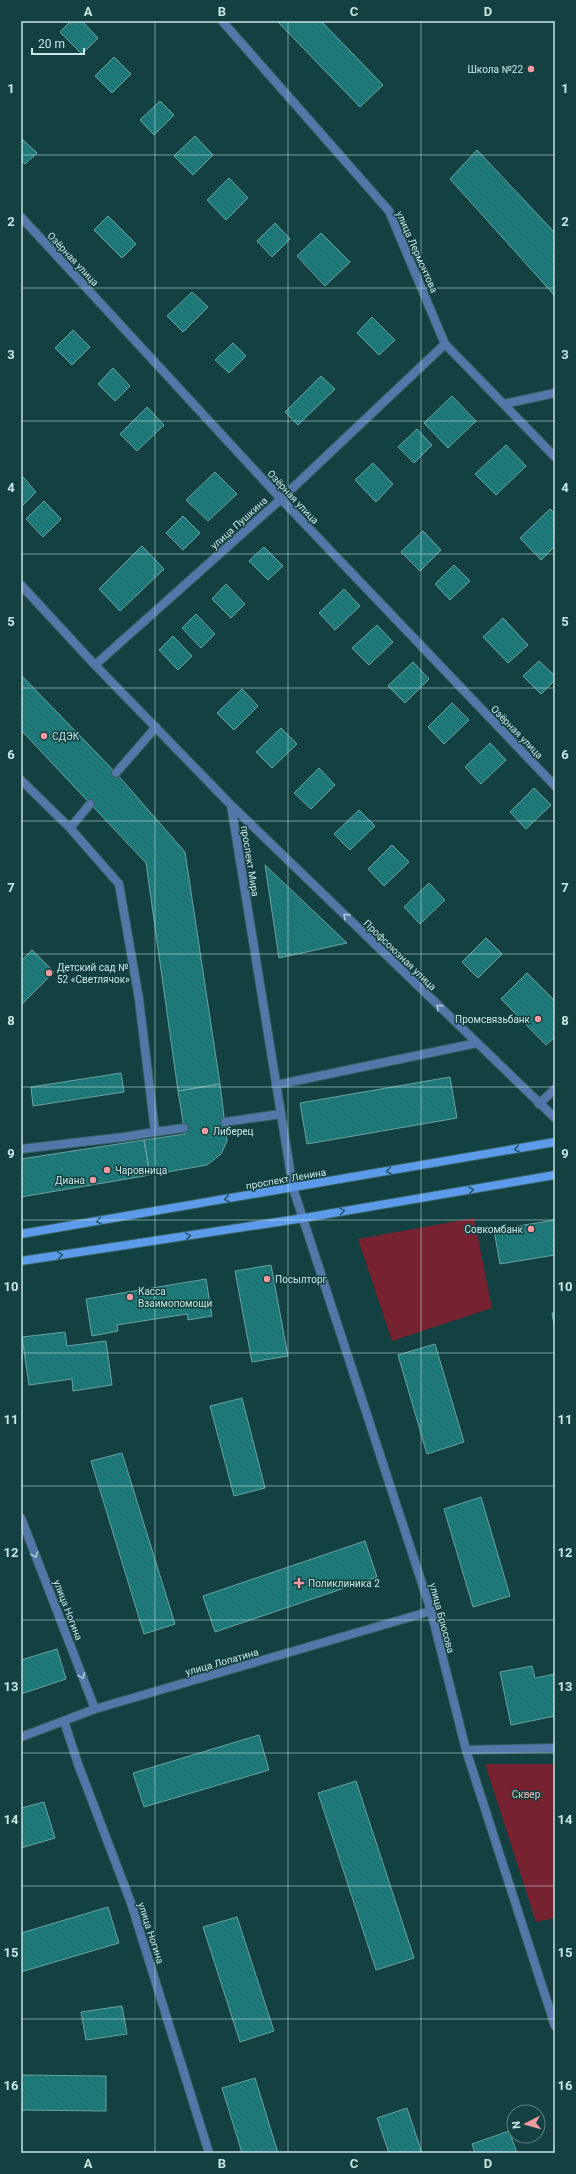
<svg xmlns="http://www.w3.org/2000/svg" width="576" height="2174" font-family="Roboto,sans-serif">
	<defs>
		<pattern id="building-back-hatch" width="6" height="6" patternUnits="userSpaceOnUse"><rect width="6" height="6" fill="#1c7b7b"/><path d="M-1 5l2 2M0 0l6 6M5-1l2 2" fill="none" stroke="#2a6363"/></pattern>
	</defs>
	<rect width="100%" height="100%" fill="#134040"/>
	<path fill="#762230" d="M474 1218 492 1308 392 1341 358 1239Z
		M485 1764H555V1918L536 1922Z"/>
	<path fill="url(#building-back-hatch)" stroke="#69a3a3" d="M71 21H82L98 38 82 54 60 32Z
		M277 21H321L383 85 360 107Z
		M114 57 131 74 112 93 95 76Z
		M160 101 174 115 154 135 140 120Z
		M195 136 213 155 193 175 174 156Z
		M22 139 37 153 25 164 21 160Z
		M477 150 555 233V296L450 179Z
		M229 178 248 198 226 220 207 200Z
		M108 216 136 244 122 258 94 230Z
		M275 223 290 239 272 257 257 241Z
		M321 233 350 262 325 286 297 256Z
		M192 292 208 307 183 332 167 316Z
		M372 317 395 340 379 355 357 333Z
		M73 330 90 347 72 365 55 348Z
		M233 343 246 356 229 373 215 360Z
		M113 368 130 386 115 401 98 384Z
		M321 376 335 389 298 425 285 412Z
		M452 396 476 421 448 448 424 423Z
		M147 407 164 425 137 451 120 434Z
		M417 429 432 445 414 463 398 447Z
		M506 445 526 466 496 495 475 474Z
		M373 463 393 484 376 502 355 480Z
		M215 472 237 494 208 521 186 500Z
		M23 477 36 492 21 507V479Z
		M44 501 61 519 43 537 26 519Z
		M550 509 555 514V546L541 560 520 538Z
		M183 516 200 533 183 550 166 533Z
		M423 531 441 550 420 571 401 552Z
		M142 546 164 569 120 611 99 589Z
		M264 547 283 566 268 580 249 561Z
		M454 565 470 581 450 600 435 584Z
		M226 584 245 604 231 618 212 599Z
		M344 589 360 606 335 630 319 613Z
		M196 614 215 634 201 648 182 628Z
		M503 618 528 645 508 663 483 637Z
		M377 625 393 642 369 665 352 648Z
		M173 636 192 656 178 670 159 650Z
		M539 661 555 676V680L541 694 523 676Z
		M413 662 429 679 405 703 388 686Z
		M21 675 116 773 185 852 220 1084 178 1091 146 863 21 730Z
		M242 689 258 706 234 730 217 713Z
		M452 703 469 720 444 744 428 727Z
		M281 728 297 744 272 768 256 752Z
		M490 743 506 760 481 784 465 767Z
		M319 768 335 785 311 809 294 793Z
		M534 788 551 805 526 829 510 812Z
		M359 810 375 826 350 850 334 834Z
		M392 845 409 862 384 886 368 869Z
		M265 865 347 943 279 958Z
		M429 883 445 900 420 924 404 907Z
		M486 938 502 954 478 978 462 962Z
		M32 950 54 972 21 1005V961Z
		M527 973 555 1001V1037L546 1045 501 999Z
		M121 1073 124 1092 33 1106 31 1087Z
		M450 1077 457 1118 307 1144 300 1103Z
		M220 1084 227 1141 221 1154 207 1165 150 1175 144 1140 185 1134 178 1091Z
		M144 1140 150 1175 21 1197V1159Z
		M555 1220V1255L500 1264 494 1230Z
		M271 1265 288 1356 252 1362 235 1271Z
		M206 1279 212 1316 188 1320 187 1314 117 1325 118 1331 92 1336 86 1299Z
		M552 1313H555V1330Z
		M65 1332 67 1346 106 1341 112 1385 73 1391 72 1379 29 1385 22 1337Z
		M435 1344 464 1442 427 1454 398 1355Z
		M242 1398 265 1488 234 1496 210 1406Z
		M122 1453 175 1624 144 1634 91 1461Z
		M481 1497 510 1596 473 1607 444 1509Z
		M365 1541 377 1577 215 1632 203 1596Z
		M57 1649 66 1679 21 1694V1660Z
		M532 1666 535 1678 555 1674V1716L511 1725 500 1672Z
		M259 1735 269 1770 144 1807 133 1773Z
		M356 1781 414 1958 376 1970 318 1793Z
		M44 1802 55 1838 21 1848V1808Z
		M108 1907 119 1943 21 1972V1933Z
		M237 1917 274 2031 240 2042 203 1927Z
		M122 2006 127 2034 86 2040 81 2012Z
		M21 2075 106 2076V2111L21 2110Z
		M255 2078 278 2153H242L222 2088Z
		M407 2108 422 2153H389L377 2118Z
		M509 2131 517 2153H475L472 2144Z"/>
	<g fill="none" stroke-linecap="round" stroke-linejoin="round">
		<defs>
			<path id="lane" d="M504 404 555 393
				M116 773 156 727
				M21 780 70 828 119 884 139 999 155 1132 124 1137 21 1149
				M70 828 90 804
				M276 1085 477 1043
				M225 1122 281 1114
				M155 1132 184 1128"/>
			<path id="street" d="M222 21 389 211 445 344 555 457
				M21 217 281 499 555 786
				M21 585 95 665 231 805 555 1118
				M95 665 281 499 445 344
				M231 805 293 1188 431 1611 466 1750 555 2026
				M539 1104 555 1089
				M21 1518 95 1709
				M64 1721 78 1764 131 1903 209 2153
				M21 1737 95 1709 431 1611
				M466 1750 555 1748"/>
			<path id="secondary" d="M21 1234 555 1142
				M21 1261 304 1218 555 1175"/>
		</defs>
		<use href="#lane" stroke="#345e5e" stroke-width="10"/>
		<use href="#street" stroke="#345e5e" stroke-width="10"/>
		<use href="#secondary" stroke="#345e5e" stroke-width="10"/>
		<use href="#lane" stroke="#5278aa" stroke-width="8"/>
		<use href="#street" stroke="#5278aa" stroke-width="8"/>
		<use href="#secondary" stroke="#5c9bea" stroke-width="8"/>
	</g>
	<defs><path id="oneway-chevron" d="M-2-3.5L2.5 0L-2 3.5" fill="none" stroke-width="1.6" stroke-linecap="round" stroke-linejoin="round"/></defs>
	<g stroke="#abcad6">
		<use href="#oneway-chevron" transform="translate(346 916) rotate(-136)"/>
		<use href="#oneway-chevron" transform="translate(439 1007) rotate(-136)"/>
		<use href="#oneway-chevron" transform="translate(35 1555) rotate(69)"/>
		<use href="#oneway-chevron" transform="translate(82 1676) rotate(69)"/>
	</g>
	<g stroke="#25576a">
		<use href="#oneway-chevron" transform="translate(517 1149) rotate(170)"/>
		<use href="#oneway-chevron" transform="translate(389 1171) rotate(170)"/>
		<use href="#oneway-chevron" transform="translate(471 1190) rotate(-10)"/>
		<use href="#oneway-chevron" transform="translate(227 1199) rotate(170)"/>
		<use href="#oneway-chevron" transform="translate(342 1211) rotate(-10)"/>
		<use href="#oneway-chevron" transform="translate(99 1221) rotate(170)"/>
		<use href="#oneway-chevron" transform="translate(188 1236) rotate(-9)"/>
		<use href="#oneway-chevron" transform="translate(60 1255) rotate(-9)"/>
	</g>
	<path fill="none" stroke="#c9e5e5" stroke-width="1" stroke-opacity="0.55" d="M155 21V2153M288 21V2153M421 21V2153M21 155H555M21 288H555M21 421H555M21 554H555M21 688H555M21 821H555M21 954H555M21 1087H555M21 1220H555M21 1353H555M21 1486H555M21 1620H555M21 1753H555M21 1886H555M21 2019H555"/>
	<g fill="#f49aa1" stroke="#134040" stroke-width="1.5">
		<circle cx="531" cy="69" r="4"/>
		<circle cx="44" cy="736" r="4"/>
		<circle cx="49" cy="973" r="4"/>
		<circle cx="538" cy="1019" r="4"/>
		<circle cx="205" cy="1131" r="4"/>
		<circle cx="107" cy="1170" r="4"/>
		<circle cx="93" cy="1180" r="4"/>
		<circle cx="531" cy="1229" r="4"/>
		<circle cx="267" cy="1279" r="4"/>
		<circle cx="130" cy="1297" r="4"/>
		<path d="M297 1577h4v4h4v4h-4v4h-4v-4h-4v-4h4z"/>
	</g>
	<g text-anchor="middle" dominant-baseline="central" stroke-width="3" stroke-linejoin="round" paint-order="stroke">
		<g font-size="10" fill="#c9e5e5" stroke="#134040" text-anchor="start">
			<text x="523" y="69" text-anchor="end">Школа №22</text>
			<text x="52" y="736">СДЭК</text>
			<text x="57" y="967">Детский сад №<tspan x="57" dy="12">52 «Светлячок»</tspan></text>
			<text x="530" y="1019" text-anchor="end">Промсвязьбанк</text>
			<text x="213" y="1131">Либерец</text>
			<text x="115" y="1170">Чаровница</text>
			<text x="85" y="1180" text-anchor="end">Диана</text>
			<text x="523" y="1229" text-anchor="end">Совкомбанк</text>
			<text x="275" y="1279">Посылторг</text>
			<text x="138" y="1291">Касса<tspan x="138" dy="12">Взаимопомощи</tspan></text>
			<text x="308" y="1583">Поликлиника 2</text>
		</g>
		<g font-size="10" fill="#c9e5e5" stroke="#134040">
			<text transform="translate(417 252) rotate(66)">улица Лермонтова</text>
			<text transform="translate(73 259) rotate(47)">Озёрная улица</text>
			<text transform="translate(293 497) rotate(47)">Озёрная улица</text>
			<text transform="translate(239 523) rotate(-42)">улица Пушкина</text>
			<text transform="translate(517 732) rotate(46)">Озёрная улица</text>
			<text transform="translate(250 861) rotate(81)">проспект Мира</text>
			<text transform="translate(400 955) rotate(44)">Профсоюзная улица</text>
			<text transform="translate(286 1179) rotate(-10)">проспект Ленина</text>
			<text transform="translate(68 1610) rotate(69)">улица Ногина</text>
			<text transform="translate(442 1618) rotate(75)">улица Брюсова</text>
			<text transform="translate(222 1662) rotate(-16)">улица Лопатина</text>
			<text transform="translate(151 1933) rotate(72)">улица Ногина</text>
		</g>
		<g font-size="10" fill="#f4babd" stroke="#134040">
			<text x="526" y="1794">Сквер</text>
		</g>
	</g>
	<rect width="576" height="2174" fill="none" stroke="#134040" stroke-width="44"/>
	<g transform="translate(526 2124) rotate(264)"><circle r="19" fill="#134040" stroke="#5c8282"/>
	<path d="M0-3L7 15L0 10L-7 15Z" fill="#f49aa1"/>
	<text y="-6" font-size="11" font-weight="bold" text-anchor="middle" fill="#c9e5e5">N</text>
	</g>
	<path d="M32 48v6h52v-6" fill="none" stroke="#c9e5e5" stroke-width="2"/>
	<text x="38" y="48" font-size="12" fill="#c9e5e5" stroke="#134040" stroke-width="3" paint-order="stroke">20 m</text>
	<rect x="22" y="22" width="532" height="2130" fill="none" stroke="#c9e5e5" stroke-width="1.5"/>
	<g font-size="13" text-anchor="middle" font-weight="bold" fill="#c9e5e5">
		<text x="88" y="16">A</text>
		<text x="222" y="16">B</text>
		<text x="354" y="16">C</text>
		<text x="488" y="16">D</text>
		<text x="11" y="93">1</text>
		<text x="565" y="93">1</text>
		<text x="11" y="226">2</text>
		<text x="565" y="226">2</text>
		<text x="11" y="359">3</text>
		<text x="565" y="359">3</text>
		<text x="11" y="492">4</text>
		<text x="565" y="492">4</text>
		<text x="11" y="626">5</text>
		<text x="565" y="626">5</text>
		<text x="11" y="759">6</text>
		<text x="565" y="759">6</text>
		<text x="11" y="892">7</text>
		<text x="565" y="892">7</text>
		<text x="11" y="1025">8</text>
		<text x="565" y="1025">8</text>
		<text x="11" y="1158">9</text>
		<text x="565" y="1158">9</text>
		<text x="11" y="1291">10</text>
		<text x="565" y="1291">10</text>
		<text x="11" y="1424">11</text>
		<text x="565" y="1424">11</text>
		<text x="11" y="1557">12</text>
		<text x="565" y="1557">12</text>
		<text x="11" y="1691">13</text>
		<text x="565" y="1691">13</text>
		<text x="11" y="1824">14</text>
		<text x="565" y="1824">14</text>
		<text x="11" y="1957">15</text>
		<text x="565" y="1957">15</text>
		<text x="11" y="2090">16</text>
		<text x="565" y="2090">16</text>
		<text x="88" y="2168">A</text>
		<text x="222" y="2168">B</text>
		<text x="354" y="2168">C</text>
		<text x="488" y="2168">D</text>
	</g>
</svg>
